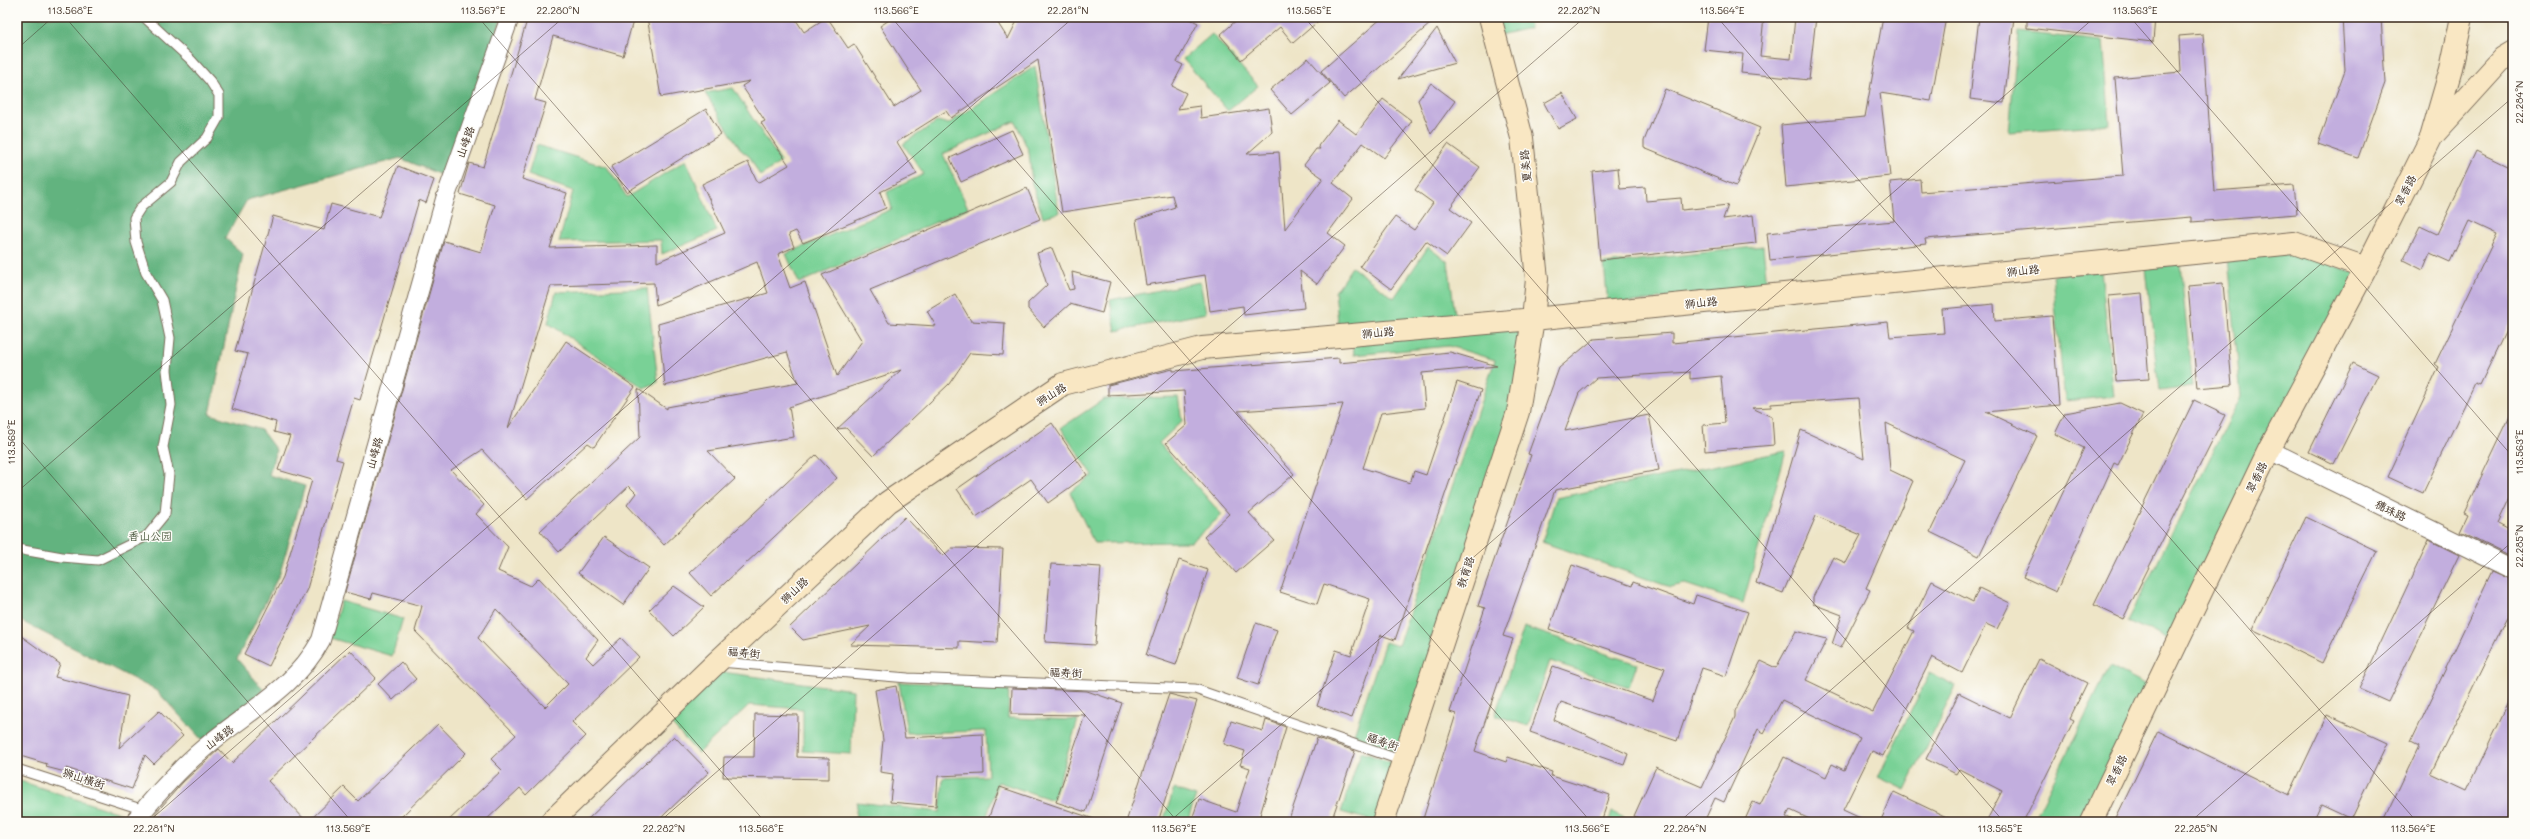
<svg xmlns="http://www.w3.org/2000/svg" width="2530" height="839" font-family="Mali,'LXGW WenKai TC',sans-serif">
	<rect width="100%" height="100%" fill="#fdfcf7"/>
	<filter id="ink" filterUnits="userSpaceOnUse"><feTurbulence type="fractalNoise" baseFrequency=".025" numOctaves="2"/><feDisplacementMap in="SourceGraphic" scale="8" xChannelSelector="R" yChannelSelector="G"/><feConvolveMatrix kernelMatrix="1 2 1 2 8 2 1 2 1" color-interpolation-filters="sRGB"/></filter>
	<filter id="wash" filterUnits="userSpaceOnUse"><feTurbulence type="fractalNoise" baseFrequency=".012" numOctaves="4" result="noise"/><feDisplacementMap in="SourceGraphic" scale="16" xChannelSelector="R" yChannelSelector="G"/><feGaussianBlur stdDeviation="0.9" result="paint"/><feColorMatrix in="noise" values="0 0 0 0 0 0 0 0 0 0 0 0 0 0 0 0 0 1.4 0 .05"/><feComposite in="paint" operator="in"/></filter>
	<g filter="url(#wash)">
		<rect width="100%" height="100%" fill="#eee5c7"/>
		<path fill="#79d196" stroke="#5a7e5a" d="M1494 17H1529L1530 28 1499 35Z
			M2018 32 2103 41 2110 124 2009 132Z
			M1212 34 1258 86 1228 111 1183 59Z
			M1035 66 1059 213 1043 217 1032 184 1029 152 1015 121 943 154 968 208 799 283 786 254 892 209 887 192 924 174 903 144 938 121 948 124Z
			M733 88 781 162 760 176 750 157 741 150 705 93Z
			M537 145 607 167 627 197 686 160 717 231 662 254 661 240 559 242 573 191 528 175Z
			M1763 246 1767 286 1608 305 1604 264Z
			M1428 247 1448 262 1456 321 1339 331 1335 292 1352 267 1394 298Z
			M2291 252 2356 273 2173 641 2127 621 2241 397 2228 257Z
			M2180 264 2193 387 2159 391 2146 268Z
			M2101 270 2114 396 2065 401 2052 275Z
			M1200 282 1206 313 1116 331 1110 300Z
			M647 288 658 382 644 388 548 323 556 292Z
			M1528 323 1513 409 1401 754 1353 737 1385 642 1398 646 1495 360 1449 346 1354 355 1353 340Z
			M1178 397 1182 421 1159 443 1222 515 1191 542 1094 543 1070 492 1093 475 1061 428 1104 399Z
			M1786 451 1743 603 1685 584 1670 587 1542 542 1556 498Z
			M341 601 403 619 392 656 330 638Z
			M1524 627 1637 664 1629 687 1550 661 1528 726 1495 715Z
			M2110 666 2149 686 2083 822H2033Z
			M715 671 853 690 851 754 803 751V709L749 705 698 753 666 718Z
			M1930 673 1956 686 1905 790 1878 777Z
			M899 682 1009 686 1008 718 1078 720 1053 800 998 782 985 822H855L857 802 940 812 943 778 988 776 986 731 907 733Z
			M1361 752 1396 764 1377 822 1341 812Z
			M17 780 125 815 119 822H25L17 819Z
			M1174 789 1196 796 1187 822H1163Z
			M1612 812 1633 822H1609Z"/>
		<path fill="#62b37f" stroke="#4e6e4e" d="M17 17H502L448 178 400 158 247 200 225 238 243 254 210 414 261 430 276 450 269 475 305 486 280 573 237 659 264 690 203 741 157 691 17 619Z"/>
		<g id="blocks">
			<path fill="#c2aede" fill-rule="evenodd" d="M528 17H617L633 21 623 56 553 36 535 100 546 103 522 179 567 193 550 248 657 245V262L725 233 702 184 748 162 758 183 789 165 761 123 765 121 742 86 750 81 661 97 647 17H794L804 32 827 17 848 48 854 44 894 107 921 90 880 26 894 17H994L1008 39 1019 17H1186L1198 23 1177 62 1183 65 1172 86 1186 93 1178 109 1200 106 1201 118 1269 108 1272 132 1247 154 1279 152 1285 229 1323 178 1304 165 1316 149H1320L1318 146 1338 120 1356 134 1383 99 1412 121 1384 158 1363 143 1333 183 1353 199 1328 233 1345 246 1317 284 1300 271 1304 308 1244 315 1243 306 1210 311 1205 275 1146 285 1136 220 1175 207 1172 195 1062 212 1038 60 951 118 946 111 897 142 917 174 880 192 886 208 803 243 796 231 789 234 794 247 778 254 790 288 805 282 837 376 862 341 822 275 1027 188 1040 219 870 290 889 323 936 326 927 311 955 294 971 321 1005 323 1003 355 970 353 949 384 873 456 846 428 837 429 901 370 789 407 794 437 708 451 735 479 664 545 627 505 636 493 629 486 559 552 540 531 640 437 638 389 667 409V407L798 383 787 352 665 386 658 324 768 293 757 262 656 305 654 283 551 286 508 428 566 341 635 387 594 447 588 443 527 499 482 450 451 470 484 505 476 514 508 547 498 571 531 586 539 578 598 640 586 657 593 664 621 638 639 657 572 722 586 736 526 795 520 788 484 822H447L502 770 491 759 516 735 415 631 422 606 373 593 371 599 345 592 444 241 481 252 495 205 460 194 469 163 483 167ZM496 609 568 684 545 707 478 638Z
				M1240 17H1323L1293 43 1280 27 1241 60 1220 35Z
				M1383 17H1438L1344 98 1321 71Z
				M1708 17H1764L1760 56 1791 59 1795 17H1816L1809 80 1741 73 1743 54 1704 50Z
				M1883 17H1946L1931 101 1880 93 1890 176 1786 187 1781 125 1865 117Z
				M1979 17H2014L2004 103 1970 99Z
				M2027 17H2155L2153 42 2027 28Z
				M2342 17H2381L2385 83 2358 158 2318 144 2345 70Z
				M1437 28 1455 63 1398 79Z
				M2203 34 2214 191 2294 185 2297 214 2192 222V217L1925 239 1926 244 1770 260 1767 233 1894 221 1890 182 1920 179 1921 192 2123 176 2115 78 2181 72 2179 36Z
				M1308 58 1330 83 1292 115 1270 90Z
				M1431 83 1455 101 1431 134 1418 100Z
				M1665 89 1760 128 1736 186 1644 148V141Z
				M1562 93 1577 119 1558 129 1544 103Z
				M706 109 721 134 627 192 611 167Z
				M1012 130 1023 154 961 182 950 158Z
				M1448 144 1480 167 1450 208 1471 223 1447 256 1426 241 1391 289 1360 266 1395 217 1414 230 1433 203 1415 190Z
				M2476 151 2513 169V316L2480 385 2475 383 2423 493 2388 477 2439 367 2435 364 2497 234 2469 221 2450 262 2430 253 2423 270 2403 260 2420 226 2437 234Z
				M398 166 434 180 426 203 419 200 360 400 354 398 336 459 343 461 307 589 269 666 244 654 283 577 312 480 278 470 290 436 274 432 276 422 232 409 248 354 235 351 273 216 324 230 331 204 379 217Z
				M1618 168 1620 189 1645 187 1646 201 1681 198 1682 210 1728 205 1723 219 1753 215 1756 243 1600 260 1592 171Z
				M1052 248 1069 290 1074 289 1072 272 1110 282 1102 313 1070 304 1044 327 1028 309V303L1047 285 1037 253Z
				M2223 283 2232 385 2197 388 2188 286Z
				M2142 293 2149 379 2116 381 2109 296Z
				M1994 304 1995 321 2052 316 2059 405 1986 412 2037 436 1979 556 1930 532 1965 460 1886 423 1890 470 1913 481 1866 588 1870 590 1841 648 1832 644 1842 615 1813 604V597L1833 557 1846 563 1861 535 1816 516 1783 593 1756 583 1801 430 1864 459 1858 398 1771 404V407L1752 408 1772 417 1774 445 1705 451 1703 425 1725 423 1721 376 1690 379V372L1596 378 1579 393 1565 431 1649 415 1659 470 1555 490 1503 636 1513 639 1475 751 1506 762 1508 757 1552 772 1551 776 1610 795 1601 822H1422L1456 714 1450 712 1485 608 1478 606 1531 455 1528 454 1559 368 1594 339 1672 333V343L1888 322 1890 337 1944 333 1942 309Z
				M1450 352 1497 366 1422 373 1425 408 1381 413 1363 468 1410 483 1414 471 1426 475 1457 382 1481 390 1395 640 1381 635 1352 718 1317 706 1336 650 1351 655 1370 599 1324 584 1317 604 1280 592 1343 404 1238 411 1294 474 1249 513 1274 540 1236 573 1204 537 1229 514 1166 443 1187 425 1184 391 1108 395V385L1173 369V371L1339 358V363Z
				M2353 363 2378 375 2334 464 2309 452Z
				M2194 400 2225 415 2123 619 2094 605Z
				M2120 403 2143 414 2118 465 2114 463 2056 592 2023 577 2084 448 2055 434 2065 413Z
				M2513 410V491L2498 523 2511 530 2513 526V558L2460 532 2468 515 2464 513Z
				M1052 423 1087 475 1048 503 1031 479 976 517 957 489Z
				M816 455 837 478 711 596 690 573Z
				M905 517 943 556 952 548 1003 549 997 643 959 641V648L850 645 870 626 803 640 790 627Z
				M2306 517 2377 551 2322 663 2252 629Z
				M604 537 649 568 623 605 578 573Z
				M2429 540 2459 555 2388 702 2359 689Z
				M1179 560 1208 570 1176 665 1146 655Z
				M1051 564 1101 567 1095 645 1045 642Z
				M1572 565 1632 586 1633 582 1693 604 1696 595 1748 612 1726 676 1702 668 1677 741 1561 702 1554 720 1628 754 1624 765 1530 732 1553 666 1653 701 1665 668 1549 629Z
				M2492 571 2513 580V605L2431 773 2467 790 2513 694V822H2383L2419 746 2411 742Z
				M1932 581 1973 602 1979 588 2010 603 1997 629 1986 624 1962 673 1932 657 1883 756 1872 751 1843 810 1869 822H1816L1790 810 1786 817 1796 822H1744L1753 802 1760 805 1784 757 1826 777 1832 764 1844 770 1860 738 1782 700 1764 733 1758 729 1724 802 1715 798 1704 822H1647L1634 816 1656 767 1702 787 1735 717V711L1761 661 1776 668 1796 631 1827 639 1806 680 1873 712 1914 631 1908 628Z
				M674 586 704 607 674 636 649 610Z
				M1256 623 1277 630 1258 685 1237 678Z
				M17 633 60 664 55 677 128 696 119 748 159 711 183 736 154 764 145 755 132 789 66 768 65 772 46 767 47 764 17 755Z
				M350 650 376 678 268 781 307 822H148L183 782 219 749 232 763Z
				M2039 659 2087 683 2070 718 2074 720 2023 822H1986L2002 791 1959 769 1956 774 1926 759 1959 693 2010 718Z
				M401 662 416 679 393 700 378 684Z
				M896 686 905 738 983 734 984 774 938 776 936 806 890 802 893 774 880 772 883 740 875 690Z
				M1012 688 1087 691 1122 703 1086 812 1056 802 1085 715 1011 714Z
				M1169 694 1197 701 1158 822H1126Z
				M755 714 798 715 797 757 829 758V779L723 777 724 757H754Z
				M2327 715 2387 743 2351 819 2321 805 2313 822H2114L2158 731 2289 795Z
				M1266 720 1286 727 1258 822H1191L1199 799 1236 812 1250 768 1240 765 1245 751 1224 744 1231 721 1263 731Z
				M438 724 466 753 396 822H308L344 787 358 801Z
				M674 736 709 772 667 812 657 822H585Z
				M1317 738 1355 751 1331 822H1288Z
				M1000 787 1094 819 1093 822H987Z
				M1894 792 1957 822H1880Z"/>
		</g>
	</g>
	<g filter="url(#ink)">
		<use href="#blocks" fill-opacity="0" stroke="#7a6b59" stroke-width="1"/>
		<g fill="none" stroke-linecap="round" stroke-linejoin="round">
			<defs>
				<path id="lane" d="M17 549 62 557 98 560 147 536 165 514 169 474 163 447 171 405 167 370 170 338 162 300 146 273 136 242 134 218 141 207 171 182 181 162 207 138 219 117V95L210 81 191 60 144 17
					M720 662 908 678 1195 689 1403 761
					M17 769 144 810"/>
				<path id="street" d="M2269 450 2513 570
					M134 822C155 796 178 770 203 749 243 714 295 689 321 640L445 199 510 17"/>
				<path id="secondary" d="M2434 134 2503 58 2513 52
					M551 822 717 662 888 502 1063 384 1202 348 1533 319 2294 243 2366 268
					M1383 822 1518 412 1533 319 1537 279 1522 138 1490 17
					M2091 822 2269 450 2366 268 2431 138 2451 69 2462 17"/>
			</defs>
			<use href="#lane" stroke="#7a6b59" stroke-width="11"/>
			<use href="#street" stroke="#7a6b59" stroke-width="20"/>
			<use href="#secondary" stroke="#7a6b59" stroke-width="24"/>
			<use href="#lane" stroke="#fff" stroke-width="9"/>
			<use href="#street" stroke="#fff" stroke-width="18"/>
			<use href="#secondary" stroke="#f9e7c3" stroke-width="22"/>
		</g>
	</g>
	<path fill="none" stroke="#3b2a1e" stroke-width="1" stroke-opacity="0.45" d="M65 17 765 822M478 17 1178 822M891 17 1591 822M1304 17 2004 822M1717 17 2417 822M2130 17 2513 457M17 49 53 17M17 436 352 822M17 492 564 17M148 822 1074 17M659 822 1585 17M1169 822 2095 17M1679 822 2513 97M2190 822 2513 541"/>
	<g text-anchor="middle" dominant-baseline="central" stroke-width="3" stroke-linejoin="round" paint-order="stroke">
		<g font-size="11" fill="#3b2a1e" stroke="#fdfcf7">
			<text transform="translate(465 142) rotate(-70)">山峰路</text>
			<text transform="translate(1525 166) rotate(-96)">夏美路</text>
			<text transform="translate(2405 190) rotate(-63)">翠香路</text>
			<text transform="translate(2023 270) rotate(-6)">狮山路</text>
			<text transform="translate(1701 302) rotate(-6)">狮山路</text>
			<text transform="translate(1378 332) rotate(-5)">狮山路</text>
			<text transform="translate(1051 394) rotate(-31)">狮山路</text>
			<text transform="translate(374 453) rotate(-74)">山峰路</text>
			<text transform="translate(2256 477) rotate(-64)">翠香路</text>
			<text transform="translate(2391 510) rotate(26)">穗珠路</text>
			<text transform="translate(1465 572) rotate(-72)">教育路</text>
			<text transform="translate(794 590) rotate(-43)">狮山路</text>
			<text transform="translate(744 652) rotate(5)">福寿街</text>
			<text transform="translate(1066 672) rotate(2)">福寿街</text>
			<text transform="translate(219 737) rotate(-37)">山峰路</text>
			<text transform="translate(1383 741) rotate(19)">福寿街</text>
			<text transform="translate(2116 770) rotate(-64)">翠香路</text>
			<text transform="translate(84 778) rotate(18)">狮山橫街</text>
		</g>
		<g font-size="11" fill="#4e5c42" stroke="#fdfcf7">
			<text x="150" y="535">香山公园</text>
		</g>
	</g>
	<rect width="2530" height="839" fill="none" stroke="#fdfcf7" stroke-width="44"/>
	<rect x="22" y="22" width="2486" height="795" fill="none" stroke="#3b2a1e" stroke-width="1.5"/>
	<g font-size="10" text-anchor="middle" fill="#3b2a1e">
		<text x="70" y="14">113.568°E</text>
		<text x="483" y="14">113.567°E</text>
		<text x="558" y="14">22.280°N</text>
		<text x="896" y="14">113.566°E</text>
		<text x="1068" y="14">22.281°N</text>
		<text x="1309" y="14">113.565°E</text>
		<text x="1579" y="14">22.282°N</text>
		<text x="1722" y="14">113.564°E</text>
		<text x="2135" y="14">113.563°E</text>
		<text transform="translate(2519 102) rotate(-90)" y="4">22.284°N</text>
		<text transform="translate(11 442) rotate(-90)" y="4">113.569°E</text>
		<text transform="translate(2519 452) rotate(-90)" y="4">113.563°E</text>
		<text transform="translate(2519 546) rotate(-90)" y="4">22.285°N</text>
		<text x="154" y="832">22.281°N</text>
		<text x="348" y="832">113.569°E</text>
		<text x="664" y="832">22.282°N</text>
		<text x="761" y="832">113.568°E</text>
		<text x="1174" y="832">113.567°E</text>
		<text x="1587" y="832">113.566°E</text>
		<text x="1685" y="832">22.284°N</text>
		<text x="2000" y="832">113.565°E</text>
		<text x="2196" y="832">22.285°N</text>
		<text x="2413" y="832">113.564°E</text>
	</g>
</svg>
